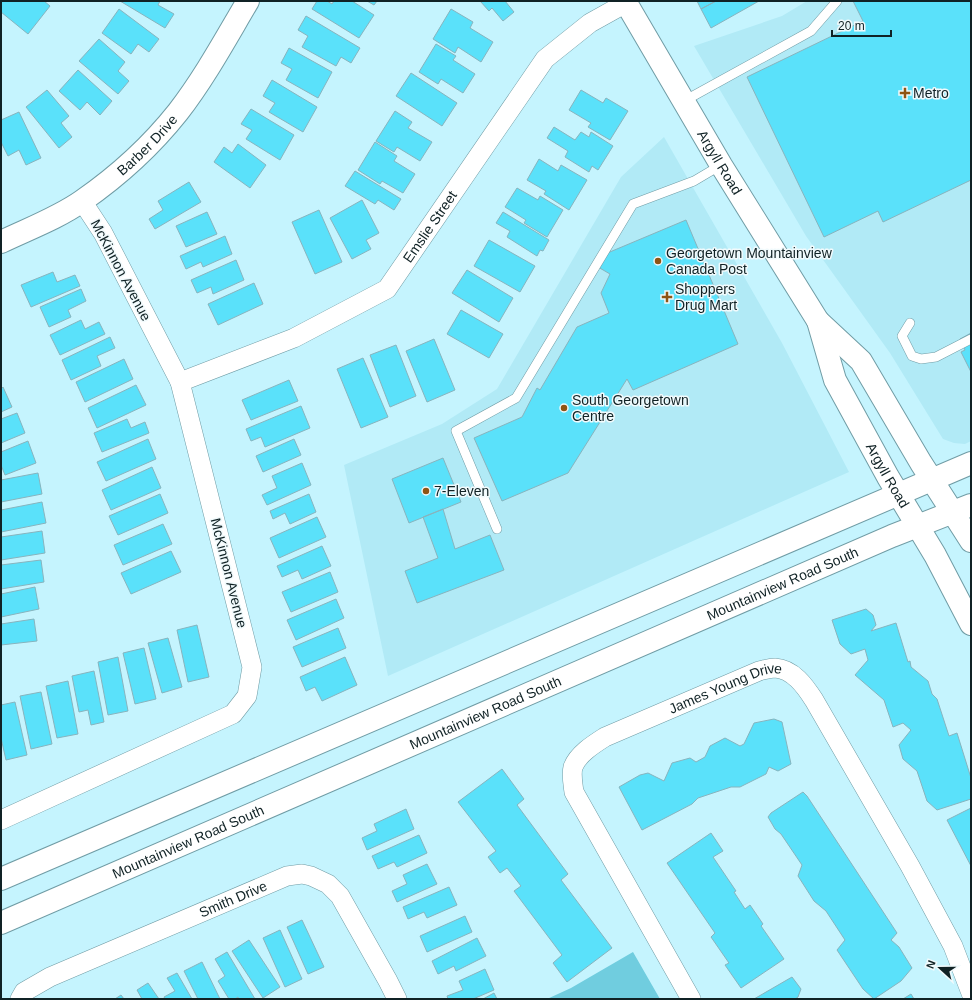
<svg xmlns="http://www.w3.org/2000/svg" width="972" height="1000" font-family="Helvetica,sans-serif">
	<rect width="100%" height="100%" fill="#c5f4fe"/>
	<path fill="#b1eaf6" d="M807 1H971V441L965 444 954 443 943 439 890 353 806 236 694 46 782 16Z
		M664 137 782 343 849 472 388 676 344 465 442 424 497 389 621 177Z"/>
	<path fill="#70cddf" d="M633 952 660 999H547L571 988Z"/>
	<path fill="#5ae1fa" stroke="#87b4be" d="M1 1H44L50 6 28 34 1 12Z
		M120 1H160L158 5 174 14 165 28Z
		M317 1H327L332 4 334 1H352L374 15 359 38 312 9Z
		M367 1H377L374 5Z
		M480 1H505L514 12 503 21 492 8 489 11Z
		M697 1H716L701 9Z
		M716 1H759L711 28 701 9Z
		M853 1H971V180L883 222 878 211 824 237 747 77 863 21Z
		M119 9 159 39 149 52 138 44 131 54 102 33Z
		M451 9 473 22 470 28 493 42 481 62 458 47 455 53 433 39Z
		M306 16 360 48 351 63 341 57 336 66 302 47 308 36 298 30Z
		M99 39 125 62 118 71 129 81 118 94 79 61Z
		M436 44 456 56 453 60 475 74 463 93 441 79 438 84 419 72Z
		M289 48 332 72 318 98 286 80 292 69 281 63Z
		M78 70 112 101 100 115 87 102 80 110 59 91Z
		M411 73 457 103 442 126 396 96Z
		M272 80 317 107 303 132 269 112 275 103 263 96Z
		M47 90 69 116 61 123 72 137 59 148 26 107Z
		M581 90 603 103 606 98 628 111 610 140 588 127 591 123 569 110Z
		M251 109 294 135 280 160 246 139 252 130 241 124Z
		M395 111 412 122 408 128 432 142 420 161 397 147 394 152 376 141Z
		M19 112 41 158 26 165 19 150 8 156 1 142V120Z
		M554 127 575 140 581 132 589 137 591 132 613 146 598 170 592 166 589 172 565 157 568 151 547 138Z
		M375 142 397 156 394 161 415 174 403 193 382 181 380 184 358 170Z
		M238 144 266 165 250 188 214 162 224 147 232 153Z
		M539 159 558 171 561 165 587 180 569 210 544 194 546 191 527 180Z
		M355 171 401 199 394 210 378 200 375 204 345 186Z
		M189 182 201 202 155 229 149 219 163 210 158 201Z
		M517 188 538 200 540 196 563 210 547 237 524 223 526 220 505 207Z
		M362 200 379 233 366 240 371 249 352 259 330 218Z
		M319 210 342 262 315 274 292 222Z
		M207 212 217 234 186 247 176 226Z
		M503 212 549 240 543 251 540 250 537 256 507 237 510 231 496 223Z
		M686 220 738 344 633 390 627 379 568 473 502 501 474 438 522 417 537 388 540 390 577 327 609 313 601 293 610 274 598 267 605 254Z
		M225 236 232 254 203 267 201 262 186 269 180 256Z
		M489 240 535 266 520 292 474 266Z
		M236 260 244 280 213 294 211 287 197 293 191 280Z
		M467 270 513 298 499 322 452 293Z
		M53 272 57 282 75 275 80 286 31 307 21 285Z
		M254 283 263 304 218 325 208 304Z
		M81 289 86 301 68 310 71 317 49 327 40 307Z
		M461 310 503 334 489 358 447 334Z
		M81 320 85 329 99 322 105 334 60 355 50 335Z
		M971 333V372L961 352 965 350 960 339Z
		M110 337 115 348 97 356 101 366 71 380 62 360Z
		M434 339 455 390 427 402 406 351Z
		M396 345 416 396 390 407 370 355Z
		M363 358 388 417 361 428 337 369Z
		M124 359 133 379 85 402 76 382Z
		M289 380 298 401 251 420 242 400Z
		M136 385 146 405 97 428 88 408Z
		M3 387 12 407 1 412V389Z
		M301 406 310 428 265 447 261 437 251 441 246 429Z
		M17 413 25 433 1 443V419Z
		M127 419 131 428 145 422 149 433 102 452 94 433Z
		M148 439 156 459 106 481 97 462Z
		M294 439 301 455 263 472 256 456Z
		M28 441 36 463 5 475 1 465V452Z
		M443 458 461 502 409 523 392 479Z
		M302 463 311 485 267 505 262 495 277 488 272 476Z
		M152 467 161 488 111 510 102 490Z
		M38 473 42 494 1 502V480Z
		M160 494 168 513 118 535 109 516Z
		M309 494 316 512 290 524 285 513 273 519 270 511Z
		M42 502 46 523 1 532V510Z
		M443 509 455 549 490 535 504 570 417 603 405 571 438 558 423 517Z
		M317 517 326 537 279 558 270 538Z
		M163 524 172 544 123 565 114 545Z
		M42 531 45 553 1 560V537Z
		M322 546 331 566 302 579 298 570 282 577 277 566Z
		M171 551 181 572 131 594 121 573Z
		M41 560 44 582 1 589V565Z
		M330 572 338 592 291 612 282 592Z
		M35 587 39 609 1 617V594Z
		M336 599 344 618 296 640 287 620Z
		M866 609 873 615 876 625 871 631 896 623 908 662 910 661 911 667 928 681 932 694 937 699 949 736 957 733 971 778V799L937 810 927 801 917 771 903 759 899 745 911 730 903 723 893 727 884 700 855 675 868 660 865 649 851 654 840 644 832 620Z
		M34 619 37 641 1 645V624Z
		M197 625 209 677 188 682 177 630Z
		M338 628 346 648 302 667 293 647Z
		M168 638 182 687 162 693 148 643Z
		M144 648 156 699 135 704 123 653Z
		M118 657 128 711 108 715 98 662Z
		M345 657 357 685 322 701 315 687 306 691 300 677Z
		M94 671 104 722 91 725 88 710 79 712 72 676Z
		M68 681 78 734 57 738 46 686Z
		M41 692 52 744 31 749 20 696Z
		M15 702 27 755 6 760 1 738V705Z
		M774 719 782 722 791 764 778 771 769 767 766 774 740 787H731L698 798 692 804 642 830 619 787 640 775 648 773 664 781 672 763 690 758 696 762 705 757 710 746 725 738 740 746 744 744 754 723Z
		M502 769 524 799 517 805 568 874 561 880 612 948 567 982 553 963 562 955 514 891 521 886 507 868 500 873 488 857 496 851 458 802Z
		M803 792 807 796 897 933 891 940 899 947 912 968 901 981 874 999 863 989 837 950 845 940 826 911 814 901 798 876 802 865 781 834 775 829 768 817 771 813Z
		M971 808V866L947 820Z
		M406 809 414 829 367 850 362 838 377 831 374 824Z
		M711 833 723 851 713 857 736 891 734 892 745 909 750 905 763 924 761 926 784 959 741 988 725 965 729 963 711 937 715 933 667 863Z
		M419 835 427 853 397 867 394 862 378 869 372 856Z
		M427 864 437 884 397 902 392 891 407 884 403 875Z
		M449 887 457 905 427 918 424 912 408 919 403 907Z
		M465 916 472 932 427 952 420 936Z
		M302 920 324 967 308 974 287 927Z
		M280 930 302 979 285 987 263 938Z
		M477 938 486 956 456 971 454 966 438 974 432 961Z
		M249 940 280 987 263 998 232 951Z
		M227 952 255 999H239L238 997 235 999H229L218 981 225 976 215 959Z
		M202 962 220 999H198L184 971Z
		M485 969 494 990 473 999H448L447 996 463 990 459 981Z
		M177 973 192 999H165L164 997 175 991 167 978Z
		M792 977 801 989 798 997 795 999H754Z
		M148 983 159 999H142L137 990Z
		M494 993 497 999H483Z
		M911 994 914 999H903Z
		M121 995 124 999H115Z"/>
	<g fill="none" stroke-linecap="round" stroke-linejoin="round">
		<defs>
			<path id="lane" d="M684 101 811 31 837 1
				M910 323 902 336 912 356 921 359 936 357 971 339
				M497 529 456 431 516 398 633 204 694 181 721 165"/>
			<g id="street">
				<path id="s1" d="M180 382 294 338 387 289 545 59 590 23 626 3"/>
				<path d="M1 820 233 714 247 696 252 667 180 382 103 233 82 201"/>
				<path id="s2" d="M20 999 24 992 50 977 287 876 302 874 311 876 328 884 340 896 388 981 397 999"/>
				<path id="s3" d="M691 999 574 792C573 784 571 775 573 767 578 754 594 744 605 737L759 671C764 670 769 668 775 668 793 669 805 686 814 700L910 866 953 946 971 993"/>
			</g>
			<g id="secondary">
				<path id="s4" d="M625 1 721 165 818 321 835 380 888 477 935 555 971 624"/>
				<path id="s5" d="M1 242C28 229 58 218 82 201 118 176 151 146 178 112 205 77 226 38 248 1"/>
				<path d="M818 321 861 361 921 463 971 541"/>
				<path d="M1 879 971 463"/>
				<path id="s6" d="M1 923 892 536 971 505"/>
			</g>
		</defs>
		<use href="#lane" stroke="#709ca5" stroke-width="10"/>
		<use href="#street" stroke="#709ca5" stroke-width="20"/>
		<use href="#secondary" stroke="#709ca5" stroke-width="24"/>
		<use href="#lane" stroke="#fff" stroke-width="9"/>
		<use href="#street" stroke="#fff" stroke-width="19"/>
		<use href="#secondary" stroke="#fff" stroke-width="22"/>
	</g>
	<g fill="#8f5413" stroke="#f1fafc" stroke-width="1.5">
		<path d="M903 87h4v4h4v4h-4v4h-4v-4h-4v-4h4z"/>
		<circle cx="658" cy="261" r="4"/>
		<path d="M665 291h4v4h4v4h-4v4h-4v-4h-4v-4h4z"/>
		<circle cx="564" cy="408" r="4"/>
		<circle cx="426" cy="491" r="4"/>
	</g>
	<g text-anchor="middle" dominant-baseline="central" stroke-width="3" stroke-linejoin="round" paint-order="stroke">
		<g font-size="14" fill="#102225" stroke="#f1fafc" text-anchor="start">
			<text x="913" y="93">Metro</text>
			<text x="666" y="253">Georgetown Mountainview<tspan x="666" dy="16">Canada Post</tspan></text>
			<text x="675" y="289">Shoppers<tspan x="675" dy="16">Drug Mart</tspan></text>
			<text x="572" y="400">South Georgetown<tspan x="572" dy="16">Centre</tspan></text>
			<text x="434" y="491">7-Eleven</text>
		</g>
		<g font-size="14" fill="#102225" stroke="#f1fafc">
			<text stroke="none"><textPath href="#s5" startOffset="177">Barber Drive</textPath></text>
			<text stroke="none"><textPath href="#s4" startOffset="187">Argyll Road</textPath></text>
			<text stroke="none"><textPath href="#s1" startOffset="303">Emslie Street</textPath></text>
			<text transform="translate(121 270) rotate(62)">McKinnon Avenue</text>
			<text stroke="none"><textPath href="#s4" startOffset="544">Argyll Road</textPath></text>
			<text transform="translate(229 573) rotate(76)">McKinnon Avenue</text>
			<text stroke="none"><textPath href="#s6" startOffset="852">Mountainview Road South</textPath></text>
			<text stroke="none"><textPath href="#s3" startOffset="438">James Young Drive</textPath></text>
			<text stroke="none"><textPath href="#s6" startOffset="528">Mountainview Road South</textPath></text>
			<text stroke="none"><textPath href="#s6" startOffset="204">Mountainview Road South</textPath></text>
			<text stroke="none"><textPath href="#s2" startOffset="237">Smith Drive</textPath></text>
		</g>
	</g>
	<rect width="972" height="1000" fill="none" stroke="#102225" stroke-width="4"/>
	<g transform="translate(940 968) rotate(291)" stroke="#f1fafc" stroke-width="3" paint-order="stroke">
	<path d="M0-3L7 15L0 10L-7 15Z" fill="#102225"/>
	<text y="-6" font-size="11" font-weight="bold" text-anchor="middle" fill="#102225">N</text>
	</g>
	<path d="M832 30v6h59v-6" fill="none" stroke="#102225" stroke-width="2"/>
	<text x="838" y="30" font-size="12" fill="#102225" stroke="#f1fafc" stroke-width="3" paint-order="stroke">20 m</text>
</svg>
